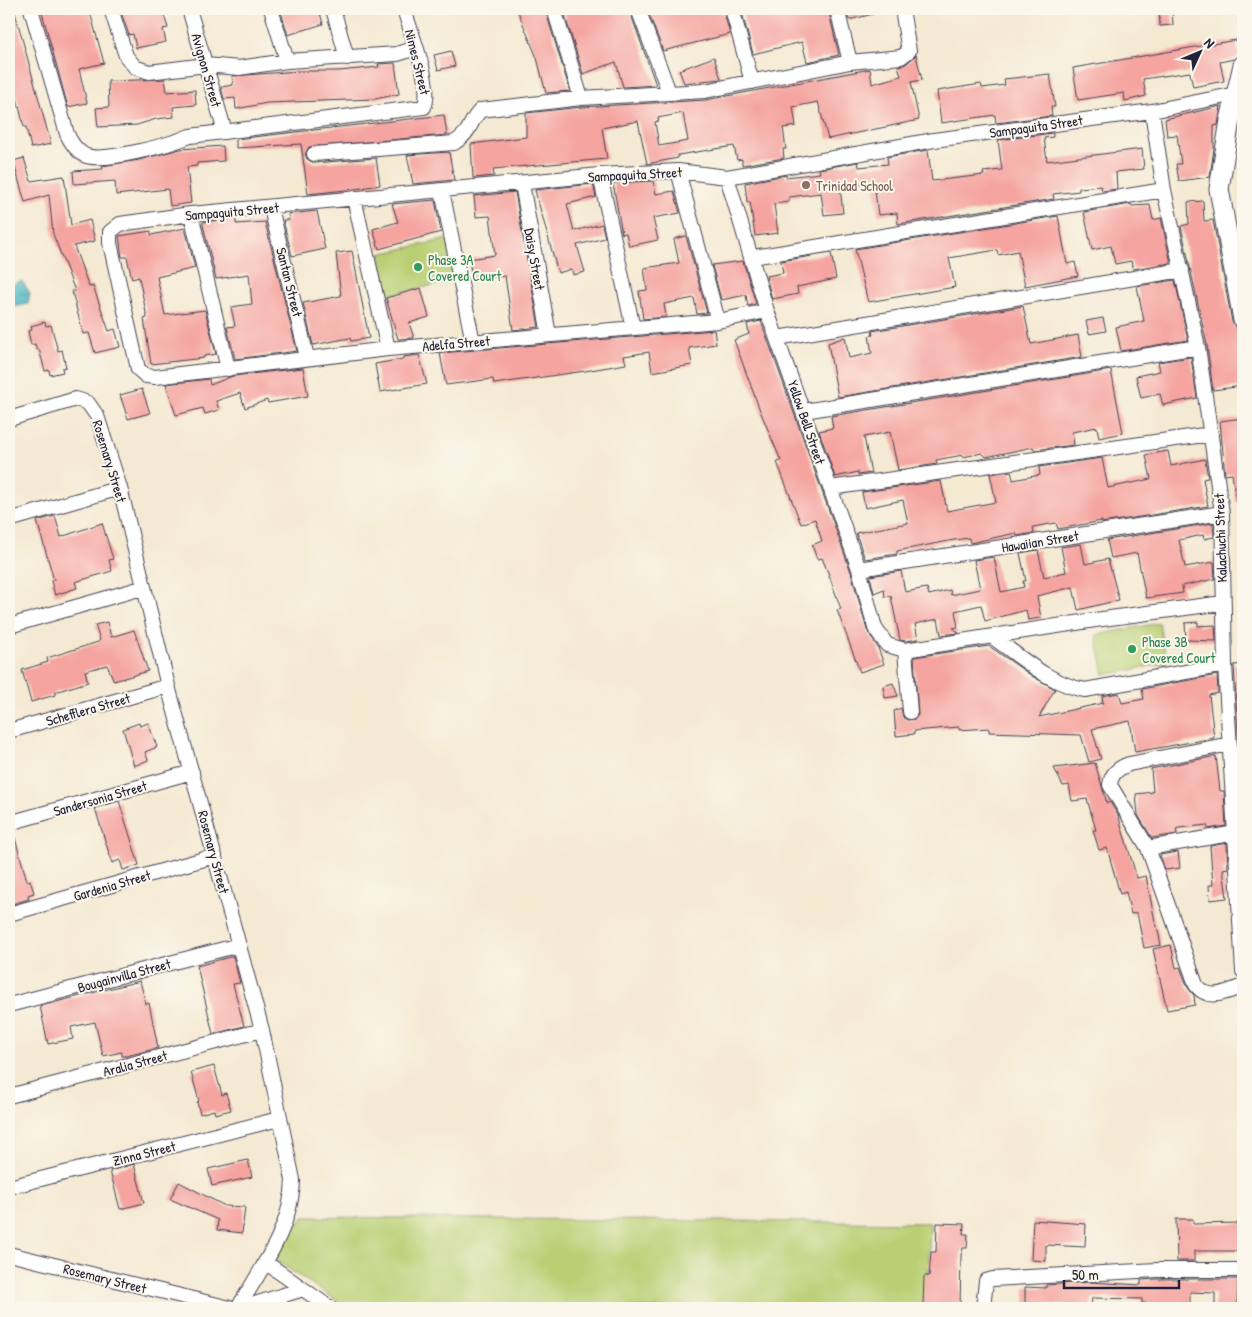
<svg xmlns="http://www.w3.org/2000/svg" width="1252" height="1317" font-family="'Patrick Hand',sans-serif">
	<defs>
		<pattern id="water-ripples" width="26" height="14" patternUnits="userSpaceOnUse" patternTransform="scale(1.25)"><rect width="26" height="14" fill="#45b4bf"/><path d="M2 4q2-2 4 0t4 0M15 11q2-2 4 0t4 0" fill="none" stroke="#39929c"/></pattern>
	</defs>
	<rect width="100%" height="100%" fill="#fbf7ec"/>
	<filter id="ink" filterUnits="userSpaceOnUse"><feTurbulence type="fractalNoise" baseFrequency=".02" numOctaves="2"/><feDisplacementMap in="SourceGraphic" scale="10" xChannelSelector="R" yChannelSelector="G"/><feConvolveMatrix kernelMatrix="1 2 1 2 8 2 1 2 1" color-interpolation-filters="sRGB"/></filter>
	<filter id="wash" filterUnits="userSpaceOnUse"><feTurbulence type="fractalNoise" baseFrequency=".0096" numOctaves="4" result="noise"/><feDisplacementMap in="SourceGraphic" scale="20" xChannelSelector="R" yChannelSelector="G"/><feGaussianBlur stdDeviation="1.12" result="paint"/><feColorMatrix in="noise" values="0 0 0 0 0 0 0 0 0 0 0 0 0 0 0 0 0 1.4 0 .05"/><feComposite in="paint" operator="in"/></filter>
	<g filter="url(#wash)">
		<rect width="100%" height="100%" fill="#f4e9d2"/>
		<path fill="#bacf73" stroke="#6e7857" d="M448 239 458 280 388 295 379 254Z
			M1159 623 1167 663 1104 675 1096 635Z
			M303 1217 930 1223 927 1308H348L274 1259Z"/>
		<path fill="url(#water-ripples)" stroke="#346b7d" d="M22 281 30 293 28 304 9 308V288L13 284Z"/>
		<g id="blocks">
			<path fill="#f5a4a0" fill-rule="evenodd" d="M9 9H14L51 144 31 148 26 127H24L11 74H9Z
				M41 9H88L90 12 104 63 79 69 87 103 68 107Z
				M120 9H162L168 28 163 29 166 42 136 48 133 34 129 35Z
				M280 9H319L323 24 288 35Z
				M517 9H545L570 91 546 93 537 58Z
				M563 9H629L656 85 623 87 616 62 583 74Z
				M647 9H723L730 34 663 51Z
				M741 9H828L839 55 807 62 802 42 753 54Z
				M846 9H876L877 13 849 20Z
				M1159 9H1172L1173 25 1160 26Z
				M1236 40 1239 55 1234 59 1220 62 1224 81 1193 87 1190 72 1143 79 1146 96 1125 101 1124 93 1078 100 1073 68Z
				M451 51 455 66 438 70 434 55Z
				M916 55 922 80 911 82 919 120 828 139 818 102 793 107 796 126 783 128 786 149H783L784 158 742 165V159L737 160 734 146 678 155V158L647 164 638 121 602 128 607 159 493 169 494 176 473 178 471 144 526 137V113L582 107 706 100 870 69 872 84 901 76 898 66 906 64ZM683 113 688 141 659 146 655 122 659 121 658 118Z
				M714 57 721 79 684 83 679 70Z
				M395 63 399 94 375 99 267 103 236 109 235 98 224 99 221 87 233 85 232 76 299 71H339L379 67 378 64Z
				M1050 74 1055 107H1051L1052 116 996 123 995 115 941 123 937 91 981 84 982 88 1005 85 1004 79Z
				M165 79 167 92 195 90 196 105 173 107 174 117 156 119 137 125 98 127 96 108 109 107 108 81Z
				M1221 106 1218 125 1214 126V148L1210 177 1179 181 1176 164H1181L1177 135 1167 136 1165 119Z
				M444 115 447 135 309 147 305 154 307 159 314 163 376 158 380 185 355 189 308 194 301 144 236 148V139Z
				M1053 133V137L1044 138 1047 161 1142 149 1144 169 1116 172 1117 189 1102 191 1101 186 1079 188V191L1053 194 1054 199 898 224 897 213 878 215 874 183 840 187 843 213 824 215 821 193 789 197V202L774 204 778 233 755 236 750 202H747L745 183 786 175V177L820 173 819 169 858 162 859 167 888 164 887 157 928 150 932 181 984 175 983 172 1002 170 998 140Z
				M223 146 224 161 197 163V166L187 167 191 203 170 206 168 189 116 195 115 181 74 184 73 171 103 169 102 166 139 160 180 149Z
				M449 152 454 180 413 184 407 155Z
				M24 158 31 181 64 176 71 225 90 220 95 241 74 246 89 287 93 286 109 331 115 329 120 347 95 353 89 333 83 334 72 291H75L53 234 49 195 25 202 13 161Z
				M653 181 656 194 674 191 680 213 653 218 658 240 629 246 626 233 622 234 613 183Z
				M593 184 596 197 567 204 574 231 602 224 605 238 577 245 585 272 573 275 572 269 558 273 535 190Z
				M515 192 539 327 513 330 505 276 472 279 469 259 495 255 490 216 476 217 474 196Z
				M435 200 441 232 379 249 373 229 398 222 392 204Z
				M1203 201 1204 221 1213 220 1232 322 1237 329 1243 365V386L1213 390 1207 345 1181 226 1189 224 1188 202Z
				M1131 204V206L1150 205 1153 220 1161 218 1171 263 1133 269 1131 261 1115 264 1111 246 1092 250 1084 212Z
				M317 211 325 249 292 256 283 220H289L288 214Z
				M1058 216 1067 264 1075 262 1078 276 1025 286 1018 251 998 255 997 250 949 258 955 287 868 302 855 249Z
				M236 218V224L265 222 297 351 235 359 227 327 235 326 231 307 252 304 249 274 216 279 203 225V222Z
				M185 228 195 268 157 277 165 315 205 310 216 354 204 356V358L151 364 144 319 147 318 139 277 132 279 127 257H122L119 236 151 231V235Z
				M686 236 707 313 697 314 694 298 664 304 666 317 643 319 639 291 647 290 644 268 679 263 674 239Z
				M352 251 369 338 351 341 350 338 313 345 303 303 341 296 336 253Z
				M831 253 836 279 797 287 798 294 772 299 766 276 783 273 781 261Z
				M743 261 756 304 748 306 746 295 721 300 712 265Z
				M1175 280 1188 340 1121 351 1116 327 1144 321 1137 286Z
				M421 288 429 317 409 323 414 338 398 339 386 298Z
				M1023 306 1031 344 1078 335 1082 357 838 397 828 343 845 337 849 358 872 353 869 336 873 335 872 331Z
				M1103 318 1106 331 1089 334 1086 321Z
				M761 321 851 572 867 630 878 648 884 664 860 672 837 610 841 609 829 575 822 558 817 559 812 545 822 541 815 519 801 524 777 462 781 461 761 413 734 340 749 334 747 324Z
				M45 322 46 326 51 325 58 351 62 350 66 367 62 368 63 372 50 375 49 370 45 371 39 349 37 350 35 344 31 345 28 331 32 330 31 326Z
				M714 330 716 344 689 348 692 365 652 372 649 352 624 356 626 364 585 371 494 384 493 379 446 385 440 353Z
				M419 355 427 384 380 392 375 364 403 359V357Z
				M1191 357 1197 398 1163 405 1160 394 1141 398 1136 376 1160 371 1158 362Z
				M303 368 308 396 268 403 267 400 245 408 240 393 216 401 219 410 205 414 203 408 176 415 166 384 209 379 210 385 233 376Z
				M1111 370 1123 433 1099 438 1097 427 1072 432 1074 445 1035 450 1033 447 986 457 982 453 963 457V455L936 460 937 464 898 470 890 432 864 437 871 473 858 475V472L835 477 819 431 833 428 831 416Z
				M142 389 150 413 128 419 120 395Z
				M1243 418V501L1236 502 1232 474 1225 475 1220 421Z
				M1168 451 1171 466 1205 459 1208 478 1203 479 1208 506 1102 523V521L1058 529 1056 523 1033 527 1034 533 1017 536 1016 533 970 543 969 538 954 540 897 551V554L865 559 856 533 908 523 903 500 865 508 862 492 941 481 947 511 996 502 990 474 1011 471 1013 480 1040 475 1039 467 1102 458 1108 488 1151 479 1146 455Z
				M55 516 61 537 102 523 113 559 109 560 112 571 75 582 77 588 55 595 51 581 54 580 37 521Z
				M1213 523 1214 537 1204 539 1203 535 1179 540 1185 567 1214 562 1215 579 1182 586 1183 593 1146 598 1137 553 1111 558 1107 540Z
				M1081 544 1085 564 1108 559 1119 600 1078 610 1073 587 1037 596 1041 618 1028 620 1026 610 985 621 981 605 955 611 958 627 953 628 959 633 941 635 938 619 915 624 918 639 906 641 900 640 891 596 885 597 884 589 874 593 870 576 901 571 905 592 927 588 929 595 950 590 951 595 980 589 974 560 994 557 1001 592 1024 587 1023 581H1026L1020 553 1038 550 1044 577 1066 572 1061 547Z
				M107 622 111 637 134 630 148 671 114 681 107 665 85 671 88 682 55 692V695L31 702 22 670 48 662 47 658 98 642 100 640 95 625Z
				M1198 622V626L1215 625 1216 641 1186 640 1185 623Z
				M989 646 1032 676 1055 689 1039 717 1103 703 1102 696 1119 693 1122 703 1144 699 1142 689 1217 675 1218 693 1209 695 1214 738 1135 752 1130 721 1092 729 1101 759 1089 762 1081 735 989 732V728L959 730V727L914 731V734L896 736 894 711 901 708 903 717 907 720 915 719 918 715 914 657Z
				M1243 664V750H1239L1234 665Z
				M893 683 898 696 885 698 883 686Z
				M139 723 140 726 148 723 157 747 145 752 148 760 134 766 123 729Z
				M1216 756 1220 791H1224L1226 826 1208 829 1207 825 1179 828 1176 829 1177 834 1152 838 1138 815 1136 794 1153 792 1151 769Z
				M1095 763 1107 803 1110 802 1118 815 1137 878 1146 876 1156 927 1157 926 1161 945 1144 948 1137 913 1131 914 1126 892 1120 894 1107 848 1099 850 1093 830H1096L1087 799 1072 801 1069 785 1063 786 1054 768Z
				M119 801 139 865 123 870 120 860 112 863 95 808Z
				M13 831 27 881 30 880 34 893 28 895 29 899 9 905V832Z
				M1227 843 1228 868 1223 869 1227 898 1210 900 1209 885H1213L1210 846Z
				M1178 852 1180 868 1165 870 1160 855Z
				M1171 945 1176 968 1180 967 1188 988 1194 995 1195 1005 1167 1010 1153 949Z
				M233 956 240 983 233 984 244 1026 213 1034 197 966Z
				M140 981 146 1004 149 1003 158 1048 126 1056H122V1052L103 1056 95 1022 71 1027 73 1039 48 1044 40 1006Z
				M214 1066 222 1095 226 1093 231 1110 215 1114 214 1110 200 1114 197 1102 199 1101 191 1072Z
				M248 1160 252 1177 212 1186 208 1169Z
				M134 1164 144 1203 120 1209 110 1171Z
				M179 1182 225 1206 245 1207 242 1233 217 1230 218 1220 170 1199Z
				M1176 1219H1193V1224L1243 1223V1251H1194V1261H1177Z
				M1033 1220 1086 1224 1085 1247 1046 1245V1261L1031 1260Z
				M937 1223 964 1224 963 1234H968L967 1248H963L961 1255 960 1308H925L923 1306 924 1276H929L931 1252H936Z
				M1157 1279H1238L1237 1308H1215V1293L1190 1292V1307L1142 1303V1299L1092 1298 1091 1308 1043 1304 1042 1308H1025V1287L1046 1288V1285L1089 1282 1141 1285V1280Z"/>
		</g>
	</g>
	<g filter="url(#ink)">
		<use href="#blocks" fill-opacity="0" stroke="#424052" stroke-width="1"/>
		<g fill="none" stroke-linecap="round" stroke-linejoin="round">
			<defs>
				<path id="street" d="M31 9 67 134C71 143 76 150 84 155 102 164 171 144 190 136L424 107C434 88 410 31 404 9
					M111 9 126 56 135 67 149 72 206 65 239 68 287 61 397 54 416 48
					M189 9 225 132
					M271 9 287 61
					M333 9 347 58
					M554 9 581 98
					M638 9 669 92
					M732 9 752 82
					M837 9 850 62
					M1152 111 1164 190 1198 347 1222 513 1225 665 1243 971
					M314 154 454 143C473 131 468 122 481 110L581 98 705 91 850 62 901 57 909 51 902 9
					M678 171 718 321
					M600 175 633 328
					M727 177 767 311 859 569 875 628 887 645 905 650 1095 620 1223 603
					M522 184 549 335
					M442 191 473 342
					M354 198 388 349
					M271 208 307 357
					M191 214 228 369
					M753 257 1164 190
					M767 311 718 321 388 349 155 377 146 376 138 369 110 243V232L120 224 191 214 600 175 678 171 727 177 934 140 1152 111 1236 94
					M777 338 1182 270
					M804 411 1198 347
					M9 419 76 399 88 403 97 416 120 488 168 686 262 1030 293 1180C292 1227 261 1269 238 1308
					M830 488 1211 434
					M9 520 120 488
					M859 569 1222 513
					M9 626 142 588
					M994 638C1022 658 1050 684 1085 690L1225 665
					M905 650 910 712
					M9 731 168 686
					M1230 744 1129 764C1119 768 1111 773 1110 785L1148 848 1196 985C1208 1002 1227 992 1243 986
					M9 823 192 772
					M1148 848 1236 833
					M9 914 215 856
					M9 1005 239 945
					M9 1096 262 1030
					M9 1187 279 1119
					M9 1254 230 1308
					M265 1262 330 1308
					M242 1308 303 1289
					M983 1308 986 1281 993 1279 1157 1270H1243"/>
				<path id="secondary" d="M1243 65 1230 120 1219 189 1243 320"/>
			</defs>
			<use href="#street" stroke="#424052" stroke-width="16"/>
			<use href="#secondary" stroke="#424052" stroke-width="21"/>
			<use href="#street" stroke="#fff" stroke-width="14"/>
			<use href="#secondary" stroke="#fff" stroke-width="19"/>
		</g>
	</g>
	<circle fill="#8d6e63" stroke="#fbf7ec" stroke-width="2" cx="806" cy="185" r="5"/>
	<g fill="#2e9e5b" stroke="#fbf7ec" stroke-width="2">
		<circle cx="418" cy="267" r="5"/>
		<circle cx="1132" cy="649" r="5"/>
	</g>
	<g text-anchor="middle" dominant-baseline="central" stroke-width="4" stroke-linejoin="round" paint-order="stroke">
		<g font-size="14" fill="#22223b" stroke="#fbf7ec">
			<text transform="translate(418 62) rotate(76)">Nimes Street</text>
			<text transform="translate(207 70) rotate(74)">Avignon Street</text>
			<text transform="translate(1036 126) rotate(-8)">Sampaguita Street</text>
			<text transform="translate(635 174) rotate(-3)">Sampaguita Street</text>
			<text transform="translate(232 211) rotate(-5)">Sampaguita Street</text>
			<text transform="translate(535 259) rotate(80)">Daisy Street</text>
			<text transform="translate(290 282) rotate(76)">Santan Street</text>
			<text transform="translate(456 343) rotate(-5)">Adelfa Street</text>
			<text transform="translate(807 422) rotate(71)">Yellow Bell Street</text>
			<text transform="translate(110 461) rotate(73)">Rosemary Street</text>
			<text transform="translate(1220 538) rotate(-92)">Kalachuchi Street</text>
			<text transform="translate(1040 541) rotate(-9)">Hawaiian Street</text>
			<text transform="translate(88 709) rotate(-16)">Schefflera Street</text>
			<text transform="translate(100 798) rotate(-16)">Sandersonia Street</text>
			<text transform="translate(214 852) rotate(75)">Rosemary Street</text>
			<text transform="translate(112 885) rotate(-16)">Gardenia Street</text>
			<text transform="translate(124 975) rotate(-15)">Bougainvilla Street</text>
			<text transform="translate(135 1063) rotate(-15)">Aralia Street</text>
			<text transform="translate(144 1153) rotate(-14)">Zinna Street</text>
			<text transform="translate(105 1278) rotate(14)">Rosemary Street</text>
		</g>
		<g font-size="14" fill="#785e54" stroke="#fbf7ec" text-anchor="start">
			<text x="816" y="185">Trinidad School</text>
		</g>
		<g font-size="14" fill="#27864d" stroke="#fbf7ec" text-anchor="start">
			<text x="428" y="259">Phase 3A<tspan x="428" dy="16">Covered Court</tspan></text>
			<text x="1142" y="641">Phase 3B<tspan x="1142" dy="16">Covered Court</tspan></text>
		</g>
	</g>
	<rect width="1252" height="1317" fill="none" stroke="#fbf7ec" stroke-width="30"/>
	<g transform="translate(1200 52) rotate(46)" stroke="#fbf7ec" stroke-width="4" paint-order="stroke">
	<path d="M0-4L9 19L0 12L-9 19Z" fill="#22223b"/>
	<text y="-8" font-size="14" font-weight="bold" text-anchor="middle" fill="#22223b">N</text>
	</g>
	<path d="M1064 1280v8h115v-8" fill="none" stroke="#22223b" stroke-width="2.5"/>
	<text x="1072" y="1280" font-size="15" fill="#22223b" stroke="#fbf7ec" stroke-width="4" paint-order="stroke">50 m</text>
</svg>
